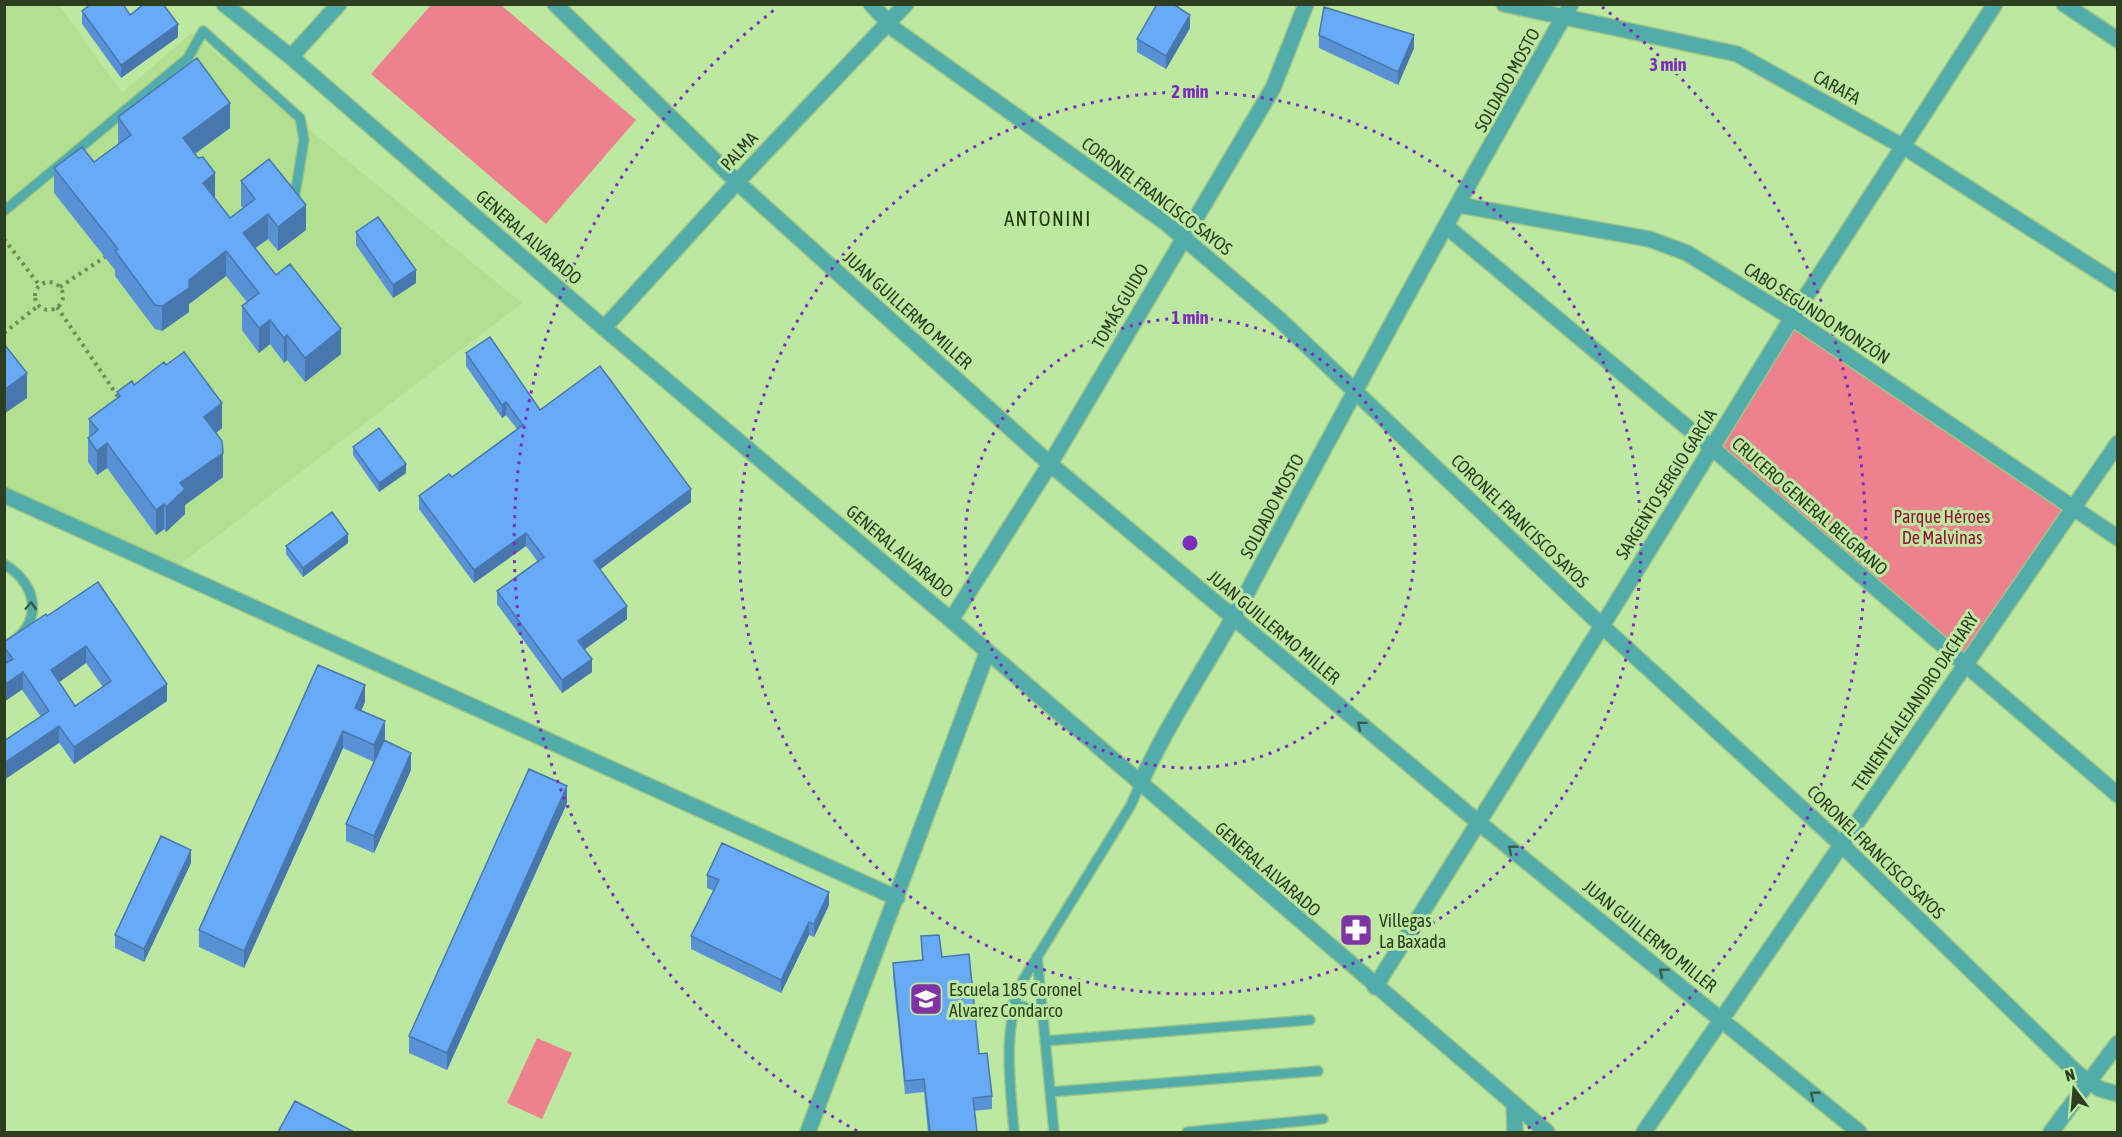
<svg xmlns="http://www.w3.org/2000/svg" width="2122" height="1137" font-family="'Asap Condensed',sans-serif">
	<rect width="100%" height="100%" fill="#bde8a0"/>
	<path fill="#b2e091" d="M5 5H59L122 93 191 33 522 303 178 566 5 488Z"/>
	<path fill="#eb828e" d="M431 5H501L636 120 546 224 371 74Z
		M1792 318 2072 506 1964 664 1712 448Z
		M537 1038 572 1053 542 1119 507 1103Z"/>
	<g fill="none" stroke-linecap="round" stroke-linejoin="round">
		<defs>
			<path id="service" d="M4 211 188 58 203 31 300 118 304 140 295 194
				M4 564C41 586 43 627 4 647
				M1037 956 1054 1132
				M1013 1004 1041 1011
				M1045 1041 1310 1020
				M1050 1092 1318 1071
				M1014 1132C1010 1081 1002 1029 1023 980L1131 805 1140 784
				M1187 1132 1323 1119"/>
			<path id="minor" d="M555 4 737 182 1050 464 1478 822 1859 1132
				M871 4 894 29 1166 223 1279 319 1602 626 1843 846 2078 1074 2100 1089 2118 1094
				M1504 4 1737 54 1904 147 2118 284
				M2064 4 2118 40
				M291 57 339 4
				M1459 205 1649 239 1687 253 1792 318 2118 538
				M1446 226 1712 448 2118 795
				M604 328 737 182 906 4
				M4 495 897 898
				M951 620 1050 464 1273 88 1306 4
				M1140 784C1171 716 1215 654 1250 587 1354 391 1460 197 1571 4
				M1375 987 1602 626 1792 318 1995 4
				M808 1132 987 653
				M1644 1132 2118 443
				M2051 1132 2118 1043"/>
			<path id="tertiary" d="M224 4 291 57 604 328 951 620 1547 1132
				M1514 1105 1515 1132"/>
		</defs>
		<use href="#service" stroke="#a0c686" stroke-width="12"/>
		<use href="#minor" stroke="#a0c686" stroke-width="18"/>
		<use href="#tertiary" stroke="#a0c686" stroke-width="18"/>
		<path stroke="#6f8c5b" stroke-width="4" stroke-dasharray="3 4.5" stroke-linecap="butt" d="M4 239 40 286
			M35 296a14 14 0 1 1 28 0a14 14 0 1 1-28 0Z
			M60 287 105 257
			M57 307 119 398
			M4 333 39 305"/>
		<use href="#service" stroke="#51acaa" stroke-width="9"/>
		<use href="#minor" stroke="#51acaa" stroke-width="15"/>
		<use href="#tertiary" stroke="#51acaa" stroke-width="15"/>
	</g>
	<path fill="#5992d4" fill-rule="evenodd" d="M82 11 130 15 178 37 121 78 82 24Z
		M1190 28 1166 69 1137 52V39Z
		M1319 35 1414 48 1398 85 1319 48Z
		M118 117 230 128 195 154 215 197V198L230 218 243 208 241 206V181L306 230 278 251 268 239 255 248 341 354 305 382 287 360 284 363 270 344 259 353 242 330V306L247 302 226 276 189 304V312L162 331 155 329 115 276V270L54 193V168L94 162 119 144 118 142Z
		M356 232 416 283 393 298 356 245Z
		M466 353 540 410 691 502 600 569 627 619 585 649 592 672 562 693 497 604V591L538 562 526 546 474 583 419 509V496L452 477 517 429 506 415 502 418 466 366Z
		M134 385 222 428 216 433 223 477 185 505V514L166 532 164 529 156 535 107 468 97 475 88 462V438L89 437V419L117 398V392Z
		M353 447 406 473 379 492 353 455Z
		M348 543 303 577 286 554V546Z
		M47 616 167 701 74 764 4 664V642ZM86 663 103 687 75 706 59 682Z
		M318 665 365 702 361 711 385 738 384 740 411 770 374 853 346 841V824L374 762 343 748 244 968 199 947V930Z
		M567 803 447 1070 409 1053V1036Z
		M191 863 144 962 115 948V935Z
		M707 875 829 905 814 937 809 935 781 993 691 949V936L714 891 707 888Z
		M921 936 942 957 979 1054 992 1096V1109L974 1111 977 1132H928L924 1092 905 1094 893 976V963L922 960Z"/>
	<path fill="#4877ad" d="M1190 15V28L1166 69V56Z
		M178 24V37L121 78V65Z
		M1414 35V48L1398 85V72Z
		M230 103V128L183 162V138Z
		M215 173V197L203 207V183Z
		M306 205V230L278 251V227Z
		M268 214V239L243 257V233Z
		M226 251V276L189 304V312L162 331V306L189 280Z
		M416 270V283L393 298V285Z
		M270 320V344L259 353V328Z
		M341 329V354L305 382V358Z
		M287 335V360L284 363V338Z
		M27 373V398L4 414V390Z
		M506 402V415L502 418V405Z
		M222 403V428L204 442V417Z
		M107 443V468L97 475V451Z
		M223 453V477L185 505V514L166 532V507L180 483Z
		M406 464V473L379 492V483Z
		M691 489V502L594 574V561Z
		M164 504V529L156 535V510Z
		M526 533V546L474 583V570Z
		M348 534V543L303 577V568Z
		M627 606V619L578 654V641Z
		M86 646V663L51 688V670Z
		M592 659V672L562 693V680Z
		M23 672V689L4 702V685Z
		M167 684V701L74 764V747Z
		M365 685V702L355 725V708Z
		M385 721V738L374 762V745Z
		M59 726V743L4 780V763Z
		M343 731V748L244 968V951Z
		M411 753V770L374 853V836Z
		M567 786V803L447 1070V1053Z
		M191 850V863L144 962V949Z
		M829 892V905L814 937V924Z
		M809 922V935L781 993V980Z"/>
	<path fill="#67aaf7" stroke="#4877ad" stroke-width="1.5" fill-rule="evenodd" d="M91 4H123L130 15 144 4H163L178 24 121 65 82 11Z
		M1157 4H1173L1190 15 1166 56 1137 39Z
		M1324 7 1414 35 1398 72 1319 35Z
		M197 58 230 103 183 138 198 158 203 157 215 173 203 183 230 218 255 199 241 181 269 159 306 205 278 227 268 214 243 233 276 275 290 264 341 329 305 358 287 335 284 338 270 320 259 328 242 306 259 293 226 251 189 280V288L162 306 155 305 115 251 118 249 54 168 82 147 94 162 131 135 118 117Z
		M378 217 416 270 393 285 356 232Z
		M490 337 540 410 600 366 691 489 594 561 627 606 578 641 592 659 562 680 497 591 544 557 526 533 474 570 419 496 449 474 452 477 523 425 506 402 502 405 466 353Z
		M4 344 27 373 4 390Z
		M184 352 222 403 204 417 222 441 223 453 180 483 185 489 166 507 164 504 156 510 107 443 97 451 88 438 98 430 89 419 120 396 117 392 132 381 134 385 164 362 166 365Z
		M379 428 406 464 379 483 353 447Z
		M332 512 348 534 303 568 286 546Z
		M98 582 167 684 74 747 59 726 4 763V741L49 711 23 672 4 685V664L13 659 4 647V642L46 614 47 616ZM86 646 111 681 75 706 51 670Z
		M318 665 365 685 355 708 385 721 374 745 343 731 244 951 199 930Z
		M384 740 411 753 374 836 346 824Z
		M529 769 567 786 447 1053 409 1036Z
		M161 836 191 850 144 949 115 935Z
		M722 843 829 892 814 924 809 922 781 980 691 936 719 880 707 875Z
		M939 935 942 957 969 954 979 1054 987 1053 992 1096 973 1098 977 1132H930L924 1079 905 1081 893 963 923 960 921 936Z
		M295 1101 354 1132H278Z"/>
	<defs><path id="oneway-chevron" d="M-2-3.5L2.5 0L-2 3.5" fill="none" stroke-width="1.6" stroke-linecap="round" stroke-linejoin="round" transform="scale(1.5)"/></defs>
	<g stroke="#385e49">
		<use href="#oneway-chevron" transform="translate(31 606) rotate(-87)"/>
		<use href="#oneway-chevron" transform="translate(1361 725) rotate(-140)"/>
		<use href="#oneway-chevron" transform="translate(1512 849) rotate(-141)"/>
		<use href="#oneway-chevron" transform="translate(1663 972) rotate(-141)"/>
		<use href="#oneway-chevron" transform="translate(1814 1095) rotate(-141)"/>
	</g>
	<g fill="none" stroke="#7b2cbf" stroke-width="3" stroke-dasharray="3 6">
		<circle cx="1190" cy="543" r="225"/>
		<circle cx="1190" cy="543" r="451"/>
		<path d="M857 1131A676 676 0 0 1 778 7M1602 7A676 676 0 0 1 1523 1131"/>
	</g>
	<defs>
		<symbol id="pharmacy-square" viewBox="-11 -11 22 22"><rect x="-9" y="-9" width="18" height="18" rx="4" fill="#8033a4" stroke="#bde8a0"/><path d="M-2-6h4v4h4v4h-4v4h-4v-4h-4v-4h4Z" fill="#fff"/></symbol>
		<symbol id="school-square" viewBox="-11 -11 22 22"><rect x="-9" y="-9" width="18" height="18" rx="4" fill="#8033a4" stroke="#bde8a0"/><path d="M0-5L7-2L0 1L-7-2ZM-4 1L0 2.5L4 1V4Q0 6-4 4Z" fill="#fff"/></symbol>
	</defs>
	<g fill-rule="evenodd">
		<use href="#pharmacy-square" x="1337" y="911" width="38" height="38"/>
		<use href="#school-square" x="907" y="980" width="38" height="38"/>
	</g>
	<g text-anchor="middle" dominant-baseline="central" stroke-width="6" stroke-linejoin="round" paint-order="stroke">
		<g font-size="18" fill="#2d3d20" stroke="#bde8a0">
			<text transform="translate(1507 80) rotate(-61)">SOLDADO MOSTO</text>
			<text transform="translate(1837 87) rotate(29)">CARAFA</text>
			<text transform="translate(739 151) rotate(-47)">PALMA</text>
			<text transform="translate(1157 196) rotate(37)">CORONEL FRANCISCO SAYOS</text>
			<text transform="translate(529 237) rotate(41)">GENERAL ALVARADO</text>
			<text transform="translate(1120 306) rotate(-60)">TOMÁS GUIDO</text>
			<text transform="translate(908 310) rotate(42)">JUAN GUILLERMO MILLER</text>
			<text transform="translate(1817 313) rotate(33)">CABO SEGUNDO MONZÓN</text>
			<text transform="translate(1666 484) rotate(-58)">SARGENTO SERGIO GARCÍA</text>
			<text transform="translate(1272 506) rotate(-62)">SOLDADO MOSTO</text>
			<text transform="translate(1810 506) rotate(41)">CRUCERO GENERAL BELGRANO</text>
			<text transform="translate(1520 521) rotate(44)">CORONEL FRANCISCO SAYOS</text>
			<text transform="translate(900 551) rotate(40)">GENERAL ALVARADO</text>
			<text transform="translate(1274 627) rotate(40)">JUAN GUILLERMO MILLER</text>
			<text transform="translate(1915 702) rotate(-56)">TENIENTE ALEJANDRO DACHARY</text>
			<text transform="translate(1876 852) rotate(44)">CORONEL FRANCISCO SAYOS</text>
			<text transform="translate(1268 869) rotate(41)">GENERAL ALVARADO</text>
			<text transform="translate(1650 936) rotate(39)">JUAN GUILLERMO MILLER</text>
		</g>
		<g font-size="18" fill="#951237" stroke="#bde8a0">
			<text x="1942" y="516">Parque Héroes<tspan x="1942" dy="21">De Malvinas</tspan></text>
		</g>
		<g font-size="18" fill="#2d3d20" stroke="#bde8a0" text-anchor="start">
			<text x="1379" y="920">Villegas<tspan x="1379" dy="21">La Baxada</tspan></text>
			<text x="949" y="989">Escuela 185 Coronel<tspan x="949" dy="21">Alvarez Condarco</tspan></text>
		</g>
		<g font-size="20" letter-spacing="1.5" fill="#1e3903" stroke="#bde8a0">
			<text x="1048" y="218">ANTONINI</text>
		</g>
	</g>
	<circle cx="1190" cy="543" r="9" fill="#7b2cbf" stroke="#bde8a0" stroke-width="3"/>
	<g font-size="18" text-anchor="middle" font-weight="bold" fill="#7b2cbf" stroke="#bde8a0" stroke-width="6" stroke-linejoin="round" paint-order="stroke">
		<text x="1668" y="71">3 min</text>
		<text x="1190" y="98">2 min</text>
		<text x="1190" y="324">1 min</text>
	</g>
	<rect width="2122" height="1137" fill="none" stroke="#2d3d20" stroke-width="12"/>
	<g transform="translate(2074 1089) rotate(344)" stroke="#bde8a0" stroke-width="4.5" paint-order="stroke">
	<path d="M0-4.5L10 22L0 15L-10 22Z" fill="#2d3d20"/>
	<text y="-9" font-size="16" font-weight="bold" text-anchor="middle" fill="#2d3d20">N</text>
	</g>
</svg>
